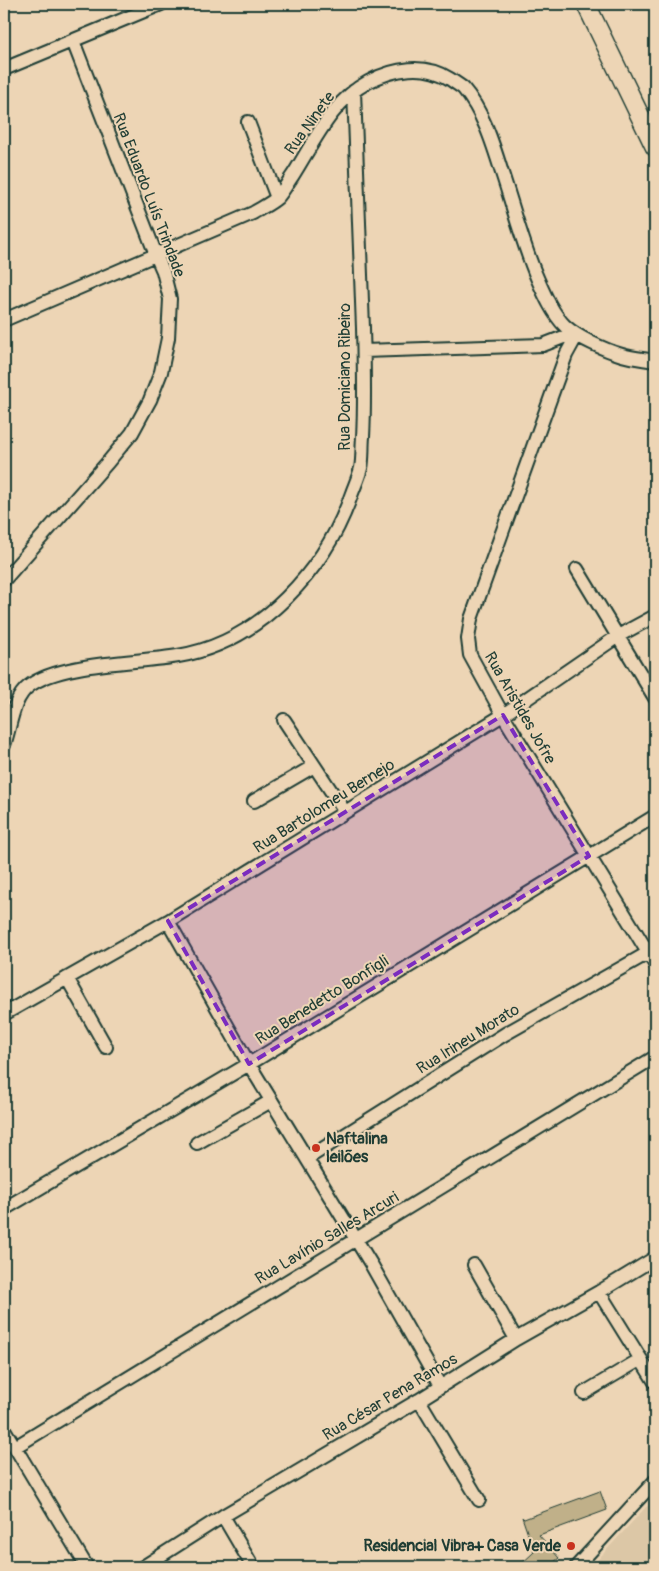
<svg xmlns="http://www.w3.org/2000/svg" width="659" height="1571" font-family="Pangolin,sans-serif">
	<rect width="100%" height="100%" fill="#edd5b5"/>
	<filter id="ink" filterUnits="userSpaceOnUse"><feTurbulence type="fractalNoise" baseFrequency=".02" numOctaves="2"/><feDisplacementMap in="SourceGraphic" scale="10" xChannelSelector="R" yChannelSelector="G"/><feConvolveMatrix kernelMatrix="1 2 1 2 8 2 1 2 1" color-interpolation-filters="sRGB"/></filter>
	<g filter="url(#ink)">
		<path fill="#dcc7a6" d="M655 1504V1567H591L646 1507Z"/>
		<path fill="#c0b089" stroke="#1f3d34" d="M600 1491 607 1510 539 1535 559 1558 548 1567H518L534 1552 522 1517 524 1519Z"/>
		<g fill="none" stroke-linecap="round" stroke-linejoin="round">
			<defs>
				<path id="street" d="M4 69 161 4
					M248 122 277 198
					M4 320 253 213C261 208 272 203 278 197 284 190 288 182 293 175 314 142 332 101 368 82 394 68 425 63 450 79 454 82 459 85 463 88 483 111 493 144 502 173 514 209 523 246 538 280 545 296 553 314 565 326 578 338 605 350 622 355 632 358 644 359 655 361
					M577 335 566 355 471 619 468 639 470 655 503 715 655 964
					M364 351 543 345 574 333
					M577 569 655 698
					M4 580 108 462 132 433 150 400 161 372 168 338 170 299 163 271 156 255 73 41
					M284 720 345 812
					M4 745C11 726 12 699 29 686 60 662 138 663 178 656 261 642 326 569 352 493 355 485 359 476 361 468 363 458 362 447 363 437 365 401 364 364 363 328 360 249 357 170 354 91
					M254 801 314 766
					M168 921 249 1064 371 1264 440 1386
					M67 978 106 1047
					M4 1014 168 921 503 715 618 636 655 616
					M197 1143 271 1101
					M308 1158 505 1034 648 953
					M4 1209 249 1064 655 816
					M474 1265 516 1339
					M599 1292 655 1382
					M584 1393 641 1359
					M419 1400 479 1500
					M4 1429 87 1567
					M15 1447 655 1057
					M223 1516 253 1567
					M143 1567 223 1516 419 1400 516 1339 599 1292 655 1258
					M576 1567 655 1481"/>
				<path id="secondary" d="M586 4 655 147"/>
			</defs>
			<use href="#street" stroke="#1f3d34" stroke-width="16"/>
			<use href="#secondary" stroke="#1f3d34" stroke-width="21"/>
			<use href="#street" stroke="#edd5b5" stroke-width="12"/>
			<use href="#secondary" stroke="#edd5b5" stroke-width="18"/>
		</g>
	</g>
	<path fill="#7b2cbf" fill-opacity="0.2" stroke="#7b2cbf" stroke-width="4" stroke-dasharray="10 6" stroke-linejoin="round" d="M503 715 589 856 249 1064 168 921Z"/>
	<g fill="#c8321e" stroke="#edd5b5" stroke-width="2">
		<circle cx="316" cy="1148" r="5"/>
		<circle cx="571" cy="1546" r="5"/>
	</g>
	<g text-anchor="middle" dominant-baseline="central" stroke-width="4" stroke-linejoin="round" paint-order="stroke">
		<g font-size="16" fill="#1f3d34" stroke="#edd5b5">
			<text transform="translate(310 123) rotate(-54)">Rua Ninete</text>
			<text transform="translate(149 195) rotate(69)">Rua Eduardo Luís Trindade</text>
			<text transform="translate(345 377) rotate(-90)">Rua Domiciano Ribeiro</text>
			<text transform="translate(520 708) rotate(60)">Rua Aristides Jofre</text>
			<text transform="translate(324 806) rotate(-32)">Rua Bartolomeu Bernejo</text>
			<text transform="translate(322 1000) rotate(-32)">Rua Benedetto Bonfigli</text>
			<text transform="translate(468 1039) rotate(-32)">Rua Irineu Morato</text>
			<text transform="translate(327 1238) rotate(-31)">Rua Lavínio Salles Arcuri</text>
			<text transform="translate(390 1397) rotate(-31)">Rua César Pena Ramos</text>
		</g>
		<g font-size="16" font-weight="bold" fill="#1f3d34" stroke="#edd5b5" text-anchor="start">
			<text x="326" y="1139">Naftalina<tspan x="326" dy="18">leilões</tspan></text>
			<text x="561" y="1546" text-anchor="end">Residencial Vibra+ Casa Verde</text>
		</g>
	</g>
	<rect width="659" height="1571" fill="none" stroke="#edd5b5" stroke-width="20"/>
	<rect x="10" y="10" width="639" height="1551" fill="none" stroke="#1f3d34" stroke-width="2" filter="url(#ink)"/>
</svg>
